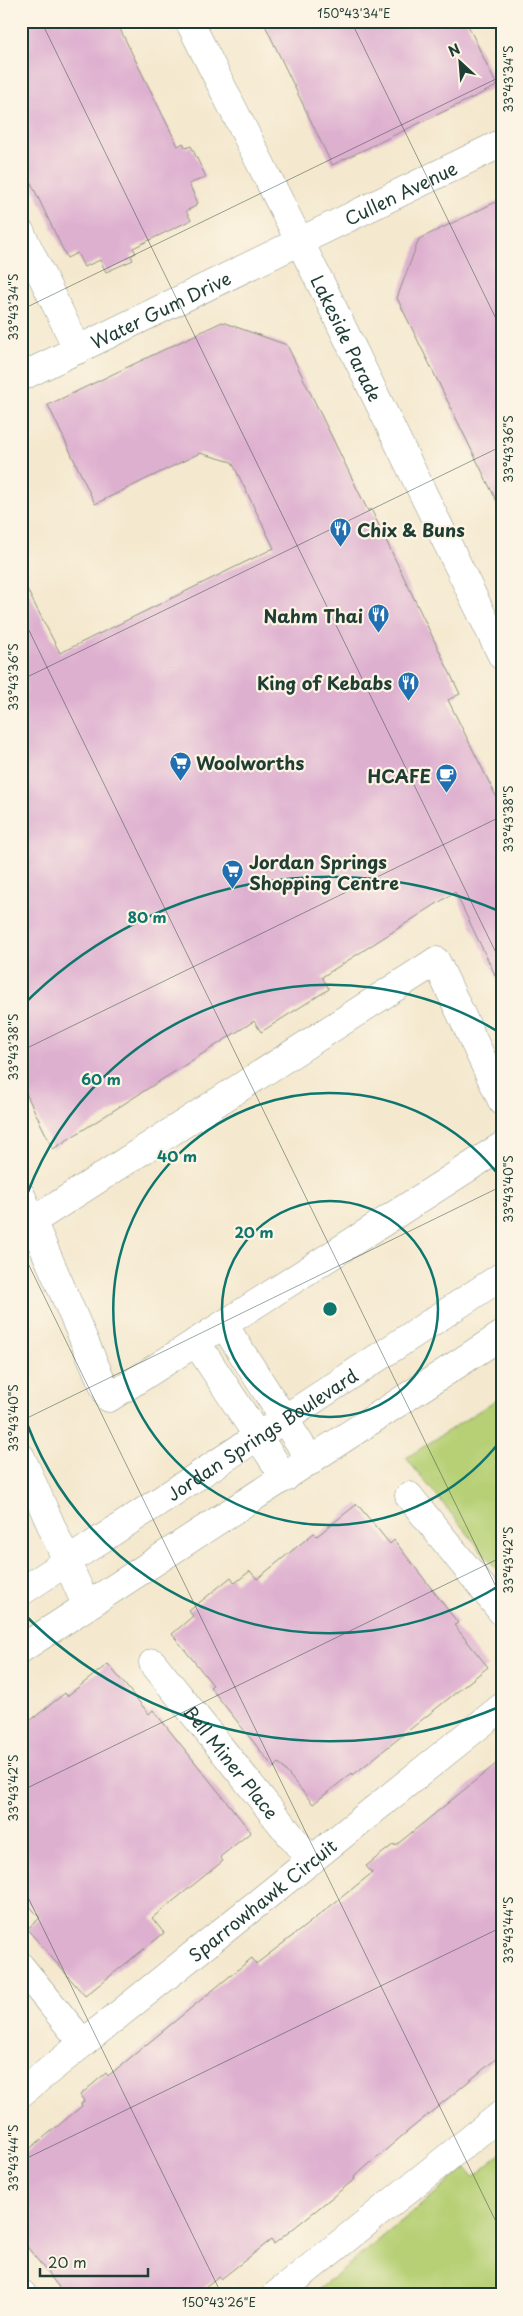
<svg xmlns="http://www.w3.org/2000/svg" width="523" height="2316" font-family="'Playpen Sans',sans-serif">
	<rect width="100%" height="100%" fill="#fcf5e5"/>
	<filter id="ink" filterUnits="userSpaceOnUse"><feTurbulence type="fractalNoise" baseFrequency=".02" numOctaves="2"/><feDisplacementMap in="SourceGraphic" scale="10" xChannelSelector="R" yChannelSelector="G"/><feConvolveMatrix kernelMatrix="1 2 1 2 8 2 1 2 1" color-interpolation-filters="sRGB"/></filter>
	<filter id="wash" filterUnits="userSpaceOnUse"><feTurbulence type="fractalNoise" baseFrequency=".0096" numOctaves="4" result="noise"/><feDisplacementMap in="SourceGraphic" scale="20" xChannelSelector="R" yChannelSelector="G"/><feGaussianBlur stdDeviation="1.12" result="paint"/><feColorMatrix in="noise" values="0 0 0 0 0 0 0 0 0 0 0 0 0 0 0 0 0 1.4 0 .05"/><feComposite in="paint" operator="in"/></filter>
	<g filter="url(#wash)">
		<rect width="100%" height="100%" fill="#f4e8ce"/>
		<path fill="#b7d076" stroke="#6b8655" d="M502 1396V1576L406 1458Z
			M502 2154V2295H312L466 2168 473 2177Z"/>
		<g id="blocks">
			<path fill="#deb0d0" d="M21 21H116L178 146 183 143 186 148 191 146 206 177 189 184 198 203 195 204 196 206 186 211 191 220 133 248 136 253 131 256 133 260 106 272 100 260 84 267 77 253 67 258 21 162Z
				M263 21H466L497 86 332 165Z
				M502 199V512L397 298 419 239Z
				M222 322 287 345 368 511 371 509 460 694 448 700 502 808V989L455 892 322 977 329 989 261 1032 254 1021 53 1149 21 1083V578L60 653 274 548 232 462 200 453 95 504 48 405Z
				M357 1504 390 1544 394 1540 458 1623 454 1625 488 1667 353 1775 352 1773 313 1804 279 1763 274 1768 210 1687 213 1685 172 1634 193 1616 189 1611 231 1577 235 1583 250 1571 257 1579 314 1533 317 1536Z
				M108 1664 149 1714 153 1710 251 1832 220 1857 223 1861 152 1918 164 1933 85 1996 27 1929 40 1918 21 1896V1728L65 1693 67 1696Z
				M502 1759V2054L402 2136 354 2177 355 2179 274 2244 271 2240 221 2279 219 2276 195 2295H65L21 2239V2156L82 2106 81 2104 84 2101 80 2095 106 2073 108 2076 252 1958 256 1964 299 1931 372 1873 366 1866 394 1844 395 1846Z"/>
		</g>
	</g>
	<g filter="url(#ink)">
		<use href="#blocks" fill-opacity="0" stroke="#8a9281" stroke-width="1"/>
		<g fill="none" stroke-linecap="round" stroke-linejoin="round">
			<defs>
				<g id="minor">
					<path id="s1" d="M189 21 328 298 502 656"/>
					<path d="M21 233 78 350"/>
					<path id="s2" d="M21 377 502 143"/>
					<path d="M21 1195 109 1398 502 1146"/>
					<path d="M33 1221 436 961 502 1101"/>
					<path d="M224 1325 311 1461"/>
					<path d="M196 1342 285 1478"/>
					<path d="M21 1457 86 1605"/>
					<path d="M409 1496 502 1612"/>
					<path id="s3" d="M21 1592 502 1276"/>
					<path d="M21 1649 502 1335"/>
					<path id="s4" d="M153 1663 311 1861"/>
					<path d="M21 1967 83 2043"/>
					<path id="s5" d="M21 2093 502 1707"/>
					<path d="M21 2293 23 2295"/>
					<path d="M276 2295 502 2114"/>
				</g>
			</defs>
			<use href="#minor" stroke="#8a9281" stroke-width="29"/>
			<use href="#minor" stroke="#fff" stroke-width="28"/>
		</g>
	</g>
	<path fill="none" stroke="#1f3d34" stroke-width="1" stroke-opacity="0.45" d="M41 21 502 965M351 21 502 331M21 310 502 76M21 614 502 1599M21 680 502 446M21 1051 502 816M21 1249 502 2234M21 1421 502 1186M21 1791 502 1557M21 1883 222 2295M21 2161 502 1927"/>
	<g fill="none" stroke="#0f766e" stroke-width="2.5">
		<circle cx="330" cy="1309" r="108"/>
		<path d="M501 1440A216 216 0 1 1 501 1178"/>
		<path d="M502 1584A324 324 0 0 1 22 1409M22 1209A324 324 0 0 1 502 1034"/>
		<path d="M499 1707A432 432 0 0 1 22 1612M22 1006A432 432 0 0 1 499 911"/>
	</g>
	<defs>
		<symbol id="restaurant-pin" viewBox="-11 -11 22 30"><path d="M0 17L-7.5 6A9.5 9.5 0 1 1 7.5 6Z" fill="#1f6fb2" stroke="#fcf5e5"/><path d="M-5-6h1v4h1v-4h1v4h1v-4h1v5L-1.5 .5V6h-2V.5L-5-1ZM5-6V6H3V1.5H1.5Q1.5-4 5-6Z" fill="#fff"/></symbol>
		<symbol id="supermarket-pin" viewBox="-11 -11 22 30"><path d="M0 17L-7.5 6A9.5 9.5 0 1 1 7.5 6Z" fill="#1f6fb2" stroke="#fcf5e5"/><path d="M-6-5.5h2.5l.6 2H6L4.5 2H-2.5L-4.4-4H-6ZM-1.5 3.2a1.3 1.3 0 1 0 .1 0ZM3 3.2a1.3 1.3 0 1 0 .1 0Z" fill="#fff"/></symbol>
		<symbol id="cafe-pin" viewBox="-11 -11 22 30"><path d="M0 17L-7.5 6A9.5 9.5 0 1 1 7.5 6Z" fill="#1f6fb2" stroke="#fcf5e5"/><path d="M-5.5-4.5H6V0H3Q3 3.5 0 3.5H-2.5Q-5.5 3.5-5.5 0ZM3-3.2v2h1.7v-2ZM-6 4.5H4V6H-6Z" fill="#fff"/></symbol>
	</defs>
	<g fill-rule="evenodd">
		<use href="#restaurant-pin" x="328" y="516" width="25" height="34"/>
		<use href="#restaurant-pin" x="366" y="602" width="25" height="34"/>
		<use href="#restaurant-pin" x="396" y="670" width="25" height="34"/>
		<use href="#supermarket-pin" x="168" y="750" width="25" height="34"/>
		<use href="#cafe-pin" x="434" y="762" width="25" height="34"/>
		<use href="#supermarket-pin" x="220" y="858" width="25" height="34"/>
	</g>
	<g text-anchor="middle" dominant-baseline="central" stroke-width="4.5" stroke-linejoin="round" paint-order="stroke">
		<g font-size="18" fill="#1f3d34" stroke="#fcf5e5">
			<text stroke="none"><textPath href="#s2" startOffset="422">Cullen Avenue</textPath></text>
			<text stroke="none"><textPath href="#s2" startOffset="155">Water Gum Drive</textPath></text>
			<text stroke="none"><textPath href="#s1" startOffset="354">Lakeside Parade</textPath></text>
			<text stroke="none"><textPath href="#s3" startOffset="288">Jordan Springs Boulevard</textPath></text>
			<text stroke="none"><textPath href="#s4" startOffset="126">Bell Miner Place</textPath></text>
			<text stroke="none"><textPath href="#s5" startOffset="309">Sparrowhawk Circuit</textPath></text>
		</g>
		<g font-size="18" font-weight="bold" fill="#1f3d34" stroke="#fcf5e5" text-anchor="start">
			<text x="357" y="529">Chix &amp; Buns</text>
			<text x="363" y="615" text-anchor="end">Nahm Thai</text>
			<text x="392" y="682" text-anchor="end">King of Kebabs</text>
			<text x="196" y="762">Woolworths</text>
			<text x="431" y="775" text-anchor="end">HCAFE</text>
			<text x="249" y="861">Jordan Springs<tspan x="249" dy="21">Shopping Centre</tspan></text>
		</g>
	</g>
	<circle cx="330" cy="1309" r="8" fill="#0f766e" stroke="#fcf5e5" stroke-width="2.5"/>
	<g font-size="15" text-anchor="middle" font-weight="bold" fill="#0f766e" stroke="#fcf5e5" stroke-width="4.5" stroke-linejoin="round" paint-order="stroke">
		<text x="147" y="923">80 m</text>
		<text x="101" y="1085">60 m</text>
		<text x="177" y="1162">40 m</text>
		<text x="254" y="1238">20 m</text>
	</g>
	<rect width="523" height="2316" fill="none" stroke="#fcf5e5" stroke-width="55"/>
	<g transform="translate(460 62) rotate(334)" stroke="#fcf5e5" stroke-width="4" paint-order="stroke">
	<path d="M0-4L9 19L0 12L-9 19Z" fill="#1f3d34"/>
	<text y="-8" font-size="14" font-weight="bold" text-anchor="middle" fill="#1f3d34">N</text>
	</g>
	<path d="M40 2268v8h108v-8" fill="none" stroke="#1f3d34" stroke-width="2.5"/>
	<text x="48" y="2268" font-size="15" fill="#1f3d34" stroke="#fcf5e5" stroke-width="4" paint-order="stroke">20 m</text>
	<rect x="28" y="28" width="468" height="2260" fill="none" stroke="#1f3d34" stroke-width="2"/>
	<g font-size="12" text-anchor="middle" fill="#1f3d34">
		<text x="354" y="18">150°43'34"E</text>
		<text transform="translate(509 79) rotate(-90)" y="4">33°43'34"S</text>
		<text transform="translate(14 307) rotate(-90)" y="4">33°43'34"S</text>
		<text transform="translate(509 449) rotate(-90)" y="4">33°43'36"S</text>
		<text transform="translate(14 677) rotate(-90)" y="4">33°43'36"S</text>
		<text transform="translate(509 819) rotate(-90)" y="4">33°43'38"S</text>
		<text transform="translate(14 1047) rotate(-90)" y="4">33°43'38"S</text>
		<text transform="translate(509 1189) rotate(-90)" y="4">33°43'40"S</text>
		<text transform="translate(14 1418) rotate(-90)" y="4">33°43'40"S</text>
		<text transform="translate(509 1560) rotate(-90)" y="4">33°43'42"S</text>
		<text transform="translate(14 1788) rotate(-90)" y="4">33°43'42"S</text>
		<text transform="translate(509 1930) rotate(-90)" y="4">33°43'44"S</text>
		<text transform="translate(14 2158) rotate(-90)" y="4">33°43'44"S</text>
		<text x="219" y="2307">150°43'26"E</text>
	</g>
</svg>
